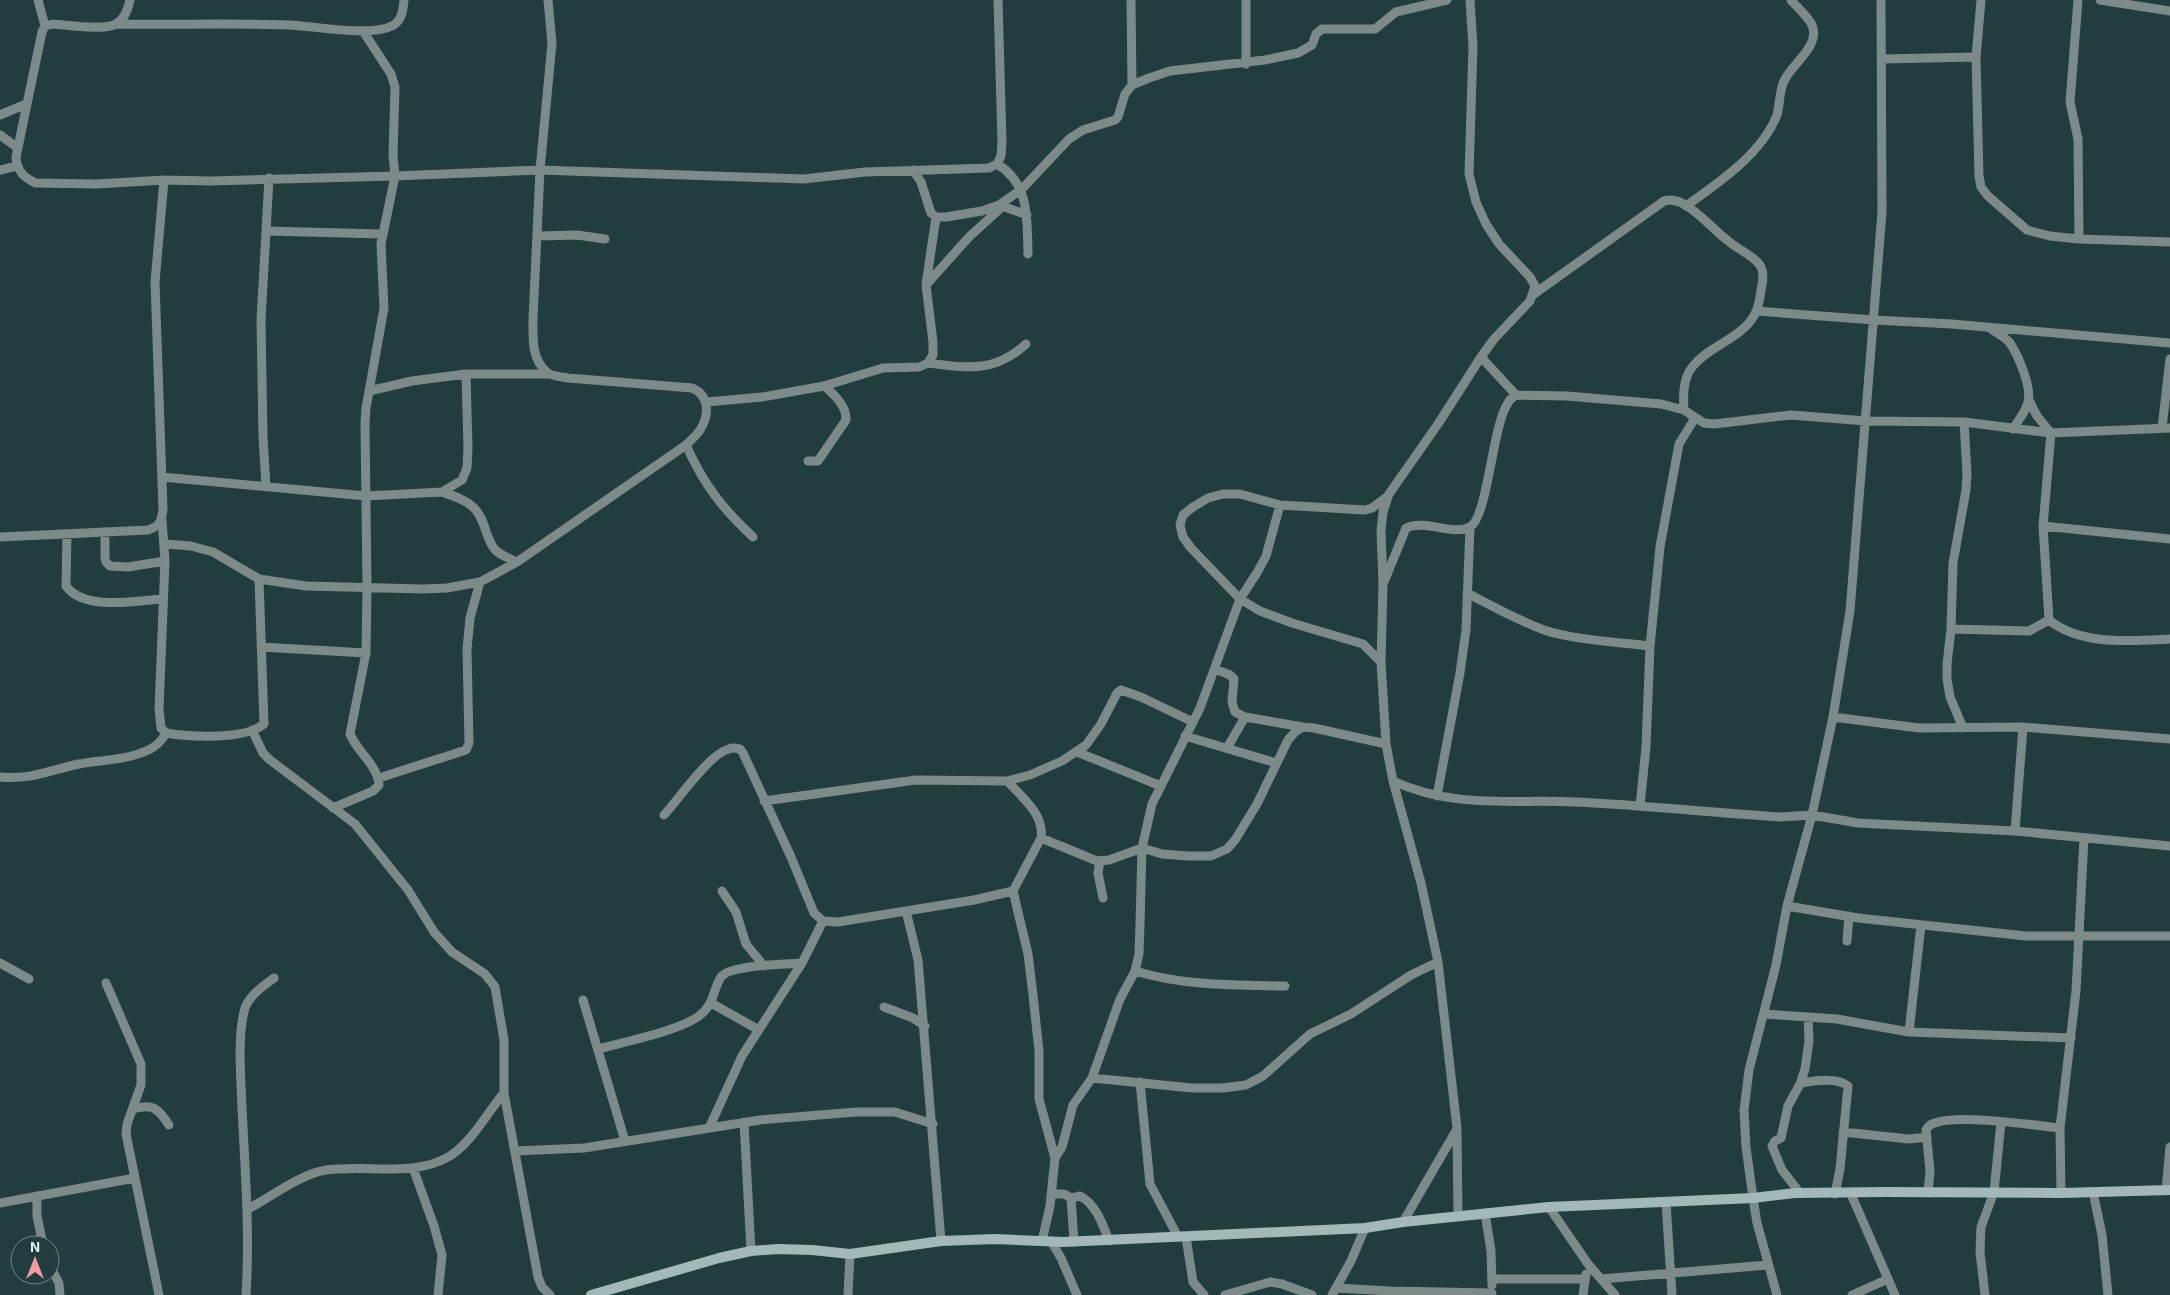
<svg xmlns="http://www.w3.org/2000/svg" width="2170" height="1295" font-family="'Exo 2',sans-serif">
	<rect width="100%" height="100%" fill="#223d3e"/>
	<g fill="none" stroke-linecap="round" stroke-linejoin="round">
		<path stroke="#7d8a8a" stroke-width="9" d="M38 0 45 26
			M130 0C128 9 125 19 116 24 103 31 68 25 53 24L45 26 42 32 16 157C17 171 24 178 36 183L96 184 164 180 210 181 395 176 540 170 804 179 865 172 989 168 997 164 1001 156 1002 142 998 0
			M1131 0 1132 85
			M1981 0 1976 57 1979 176 1981 187 1988 196 2027 230 2050 236 2079 239 2170 242
			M2078 0 2070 102 2078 139 2079 239
			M2100 0 2170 11
			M116 24C174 25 232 23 289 25 315 26 369 37 392 26 402 21 403 10 404 0
			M1882 59 1976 57
			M1246 64V0
			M0 115 26 104
			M0 135 18 148
			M997 164C1030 183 1027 220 1028 254
			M0 170 17 166
			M913 170 921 182 931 213 936 217H946L982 211 999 205 1021 190 1069 139 1083 130 1115 120 1118 117 1125 94 1132 85 1149 78 1170 71 1265 60 1298 53 1312 45 1316 34 1322 29H1375L1396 12 1447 0
			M999 205 1027 215
			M1686 206C1718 183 1762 154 1777 115 1780 104 1779 92 1784 81 1792 63 1823 45 1811 23 1806 15 1797 7 1791 0
			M266 231 382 234
			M538 236 577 235 605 239
			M926 285 969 237 1003 206
			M1534 294 1664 201C1681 196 1696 213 1709 224 1716 231 1724 238 1732 244 1740 250 1753 256 1759 264 1765 271 1763 282 1761 290 1760 297 1759 306 1756 312 1743 339 1711 344 1693 366 1683 378 1683 395 1684 410
			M1756 311 1874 320 1952 324 2170 343
			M1991 329C1997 333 2005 337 2010 343 2018 355 2032 387 2028 402 2026 412 2018 420 2013 429
			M1481 357 1516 395
			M928 363C967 368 995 373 1026 344
			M369 391 412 381 466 374H549
			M2029 400 2037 416 2051 433 2043 526 2049 620C2081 646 2131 641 2170 639
			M707 402 762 397 824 386 883 368 919 367 928 363 933 355V342L926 285 936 217
			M2162 428 2170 359
			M686 445C704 485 722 508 753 537
			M808 461H818L846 420C847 406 834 394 824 386
			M162 477 366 496 442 492 462 480 467 468 468 448 466 374
			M266 486 263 438 261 320 269 178
			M442 492C453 496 465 499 474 508 485 519 485 535 493 547 498 555 509 558 517 562
			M162 520 165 561 159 709 161 728 166 733C190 737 245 740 264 724L259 579
			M2043 526 2170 539
			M105 532V558L106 562 110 566 128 567 165 561
			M67 534 66 586C84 611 135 601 162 599
			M0 537 148 530C160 526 161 522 163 510L155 282 164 180
			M165 544 191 546 213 552 259 579 306 586 423 589 447 588 480 582 517 562 686 445C691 440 697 435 700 430 710 414 709 395 692 388L568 378C562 377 552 376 548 373 531 360 533 338 533 319L540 170 552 43 548 0
			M1384 582 1406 528C1426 519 1453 536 1470 527 1488 517 1492 426 1508 403 1509 400 1513 397 1516 395L1567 396 1661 404 1684 410 1704 423 1714 424 1791 415 1866 421 1964 422 2051 433 2170 428
			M1467 593C1492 606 1517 620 1544 630 1574 640 1618 642 1650 646
			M1951 629 2029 631 2049 620
			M261 647 366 653
			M1381 662 1363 644 1292 623 1260 611 1240 599 1191 548 1183 537 1180 525 1183 515 1193 507 1208 498 1223 494H1240L1280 505 1365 510 1372 508 1387 497
			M1215 669 1230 675 1234 679 1232 702 1235 712 1245 717 1303 727
			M1833 717 1919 728 2023 727 2170 739
			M1963 728 1950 697 1947 679V664L1951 629 1953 563 1966 490 1967 473 1964 422
			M252 730 263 753 270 760 355 824 408 890 434 932 452 952 485 974 495 987 504 1040V1093L538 1277 542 1287 550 1295
			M1185 736 1276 763
			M1227 748 1245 717
			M1077 752 1161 786
			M0 777C33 780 49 770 79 764 100 760 126 760 146 751 154 748 162 741 166 733
			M379 778 466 750 469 743 467 649 470 618 480 582
			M1393 781C1454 809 1512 799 1576 802 1644 805 1712 813 1780 817L1812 815 1858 823 2015 831 2170 846
			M1437 796 1460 673 1466 630 1470 527
			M764 801 916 780 1007 781 1030 775 1062 761 1086 745 1101 724 1117 693 1121 690 1141 697 1193 722
			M1640 806 1646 747 1650 646 1660 547 1679 444 1695 418
			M333 808 373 791 379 785C378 765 357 752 350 734L366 653 367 588 365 423 366 408 384 308 381 244 395 176 393 155 395 87 391 74 363 31
			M664 815C679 799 709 754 729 749 733 747 736 748 740 749L743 753 791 857 814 913 823 921 838 922 974 900 1013 891 1041 838C1045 815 1021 796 1007 781
			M2015 831 2023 727
			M1041 838 1097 861 1109 860 1142 848 1162 854 1188 856H1211L1227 849 1235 840 1257 804 1288 740 1295 732 1303 727 1314 728 1386 744
			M1100 861 1098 873 1103 898
			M722 891 736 912 746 944 764 966
			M1013 891 1028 954 1033 995 1039 1051V1099L1055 1158 1050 1206 1042 1241
			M1787 906 1858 918 2026 936H2170
			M906 911 918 960 941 1241
			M1847 941 1849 916
			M0 963 29 979
			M1135 971C1184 986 1234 985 1285 986
			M106 983 141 1064V1085L127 1124 126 1134 159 1295
			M583 1000 625 1141
			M711 1003 759 1030
			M884 1007 913 1018 925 1026
			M1765 1014 1837 1019 1909 1032 2071 1038
			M1909 1032 1921 925
			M598 1049C623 1042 679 1031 699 1016 715 1004 712 991 721 977 729 965 786 964 802 963
			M1092 1078 1192 1088H1223L1246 1085 1263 1076 1310 1034 1351 1014 1411 975 1438 962
			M1140 1082 1150 1184 1178 1237
			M1801 1083C1814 1081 1837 1077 1848 1086L1840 1169 1835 1194
			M133 1109C152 1103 158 1108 169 1125
			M744 1122 751 1251
			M709 1128 742 1056 802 963 823 921
			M1843 1132 1909 1139 1927 1137
			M515 1151 584 1148 760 1120 856 1112H895L933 1124
			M1055 1158 1062 1147 1073 1105 1092 1078 1120 999 1135 971 1139 954 1140 924 1142 848 1152 804 1200 708 1240 599 1258 571 1266 556 1280 505
			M413 1168 434 1226 442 1255 438 1295
			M2166 1190 2170 1147
			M2093 1192 2102 1235 2108 1295
			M1800 1193 1782 1170 1772 1146 1775 1141 1781 1138 1788 1106 1800 1084 1805 1069 1809 1041 1808 1017
			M1928 1193 1930 1171 1926 1130C1928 1126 1930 1124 1935 1123 1957 1114 2034 1125 2060 1128
			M2061 1193 2060 1128 2076 991 2084 838
			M1051 1194H1064L1071 1198 1074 1242
			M1851 1194 1895 1295
			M37 1196V1216L43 1245
			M1071 1198 1080 1196C1096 1204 1103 1225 1109 1241
			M1666 1202 1672 1295
			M0 1203 135 1178
			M1549 1207 1588 1264 1615 1295
			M248 1209C271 1197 300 1174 326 1170 367 1164 413 1178 450 1156 472 1142 487 1113 504 1093
			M1485 1213 1491 1251 1492 1285
			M1458 1216 1457 1128 1438 962 1421 883 1393 781 1386 744 1381 662 1383 584 1381 531 1383 512 1389 494 1438 424 1481 357 1494 339 1530 301 1535 286 1530 277 1499 244 1486 224 1476 202 1469 174 1473 47 1470 0
			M1403 1222 1457 1129
			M1186 1237 1193 1282 1204 1295
			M1051 1241 1061 1258 1077 1295
			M50 1266 59 1283 60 1295
			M1492 1279H1585
			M1601 1279 1768 1265
			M1336 1288 1390 1291 1492 1293
			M246 1295C250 1232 245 1170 242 1107 241 1080 237 1034 245 1008 250 995 263 986 274 978
			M848 1295 850 1254
			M1225 1295 1270 1282 1282 1284 1312 1295
			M1332 1295 1351 1261 1365 1228
			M1583 1295 1586 1274
			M1777 1295 1757 1223 1753 1198 1746 1147 1744 1110 1749 1070 1776 965 1787 906 1812 815 1833 717 1850 611 1882 212 1881 0
			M1852 1295 1888 1279
			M1985 1295 1980 1252 1981 1227 1994 1192 2001 1122"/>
		<path stroke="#a3b8b8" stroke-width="10" d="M591 1295 719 1258 751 1251 778 1249 812 1250 850 1254 941 1241 995 1239 1063 1242 1365 1228 1403 1222 1549 1207 1753 1198 1795 1193 1885 1192 2061 1193 2170 1190"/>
	</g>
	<g transform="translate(35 1260)"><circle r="24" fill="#223d3e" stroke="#708787"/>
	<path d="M0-4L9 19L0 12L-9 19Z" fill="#f49b9f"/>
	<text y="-8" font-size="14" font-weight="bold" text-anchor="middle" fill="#e5f5f5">N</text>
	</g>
</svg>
